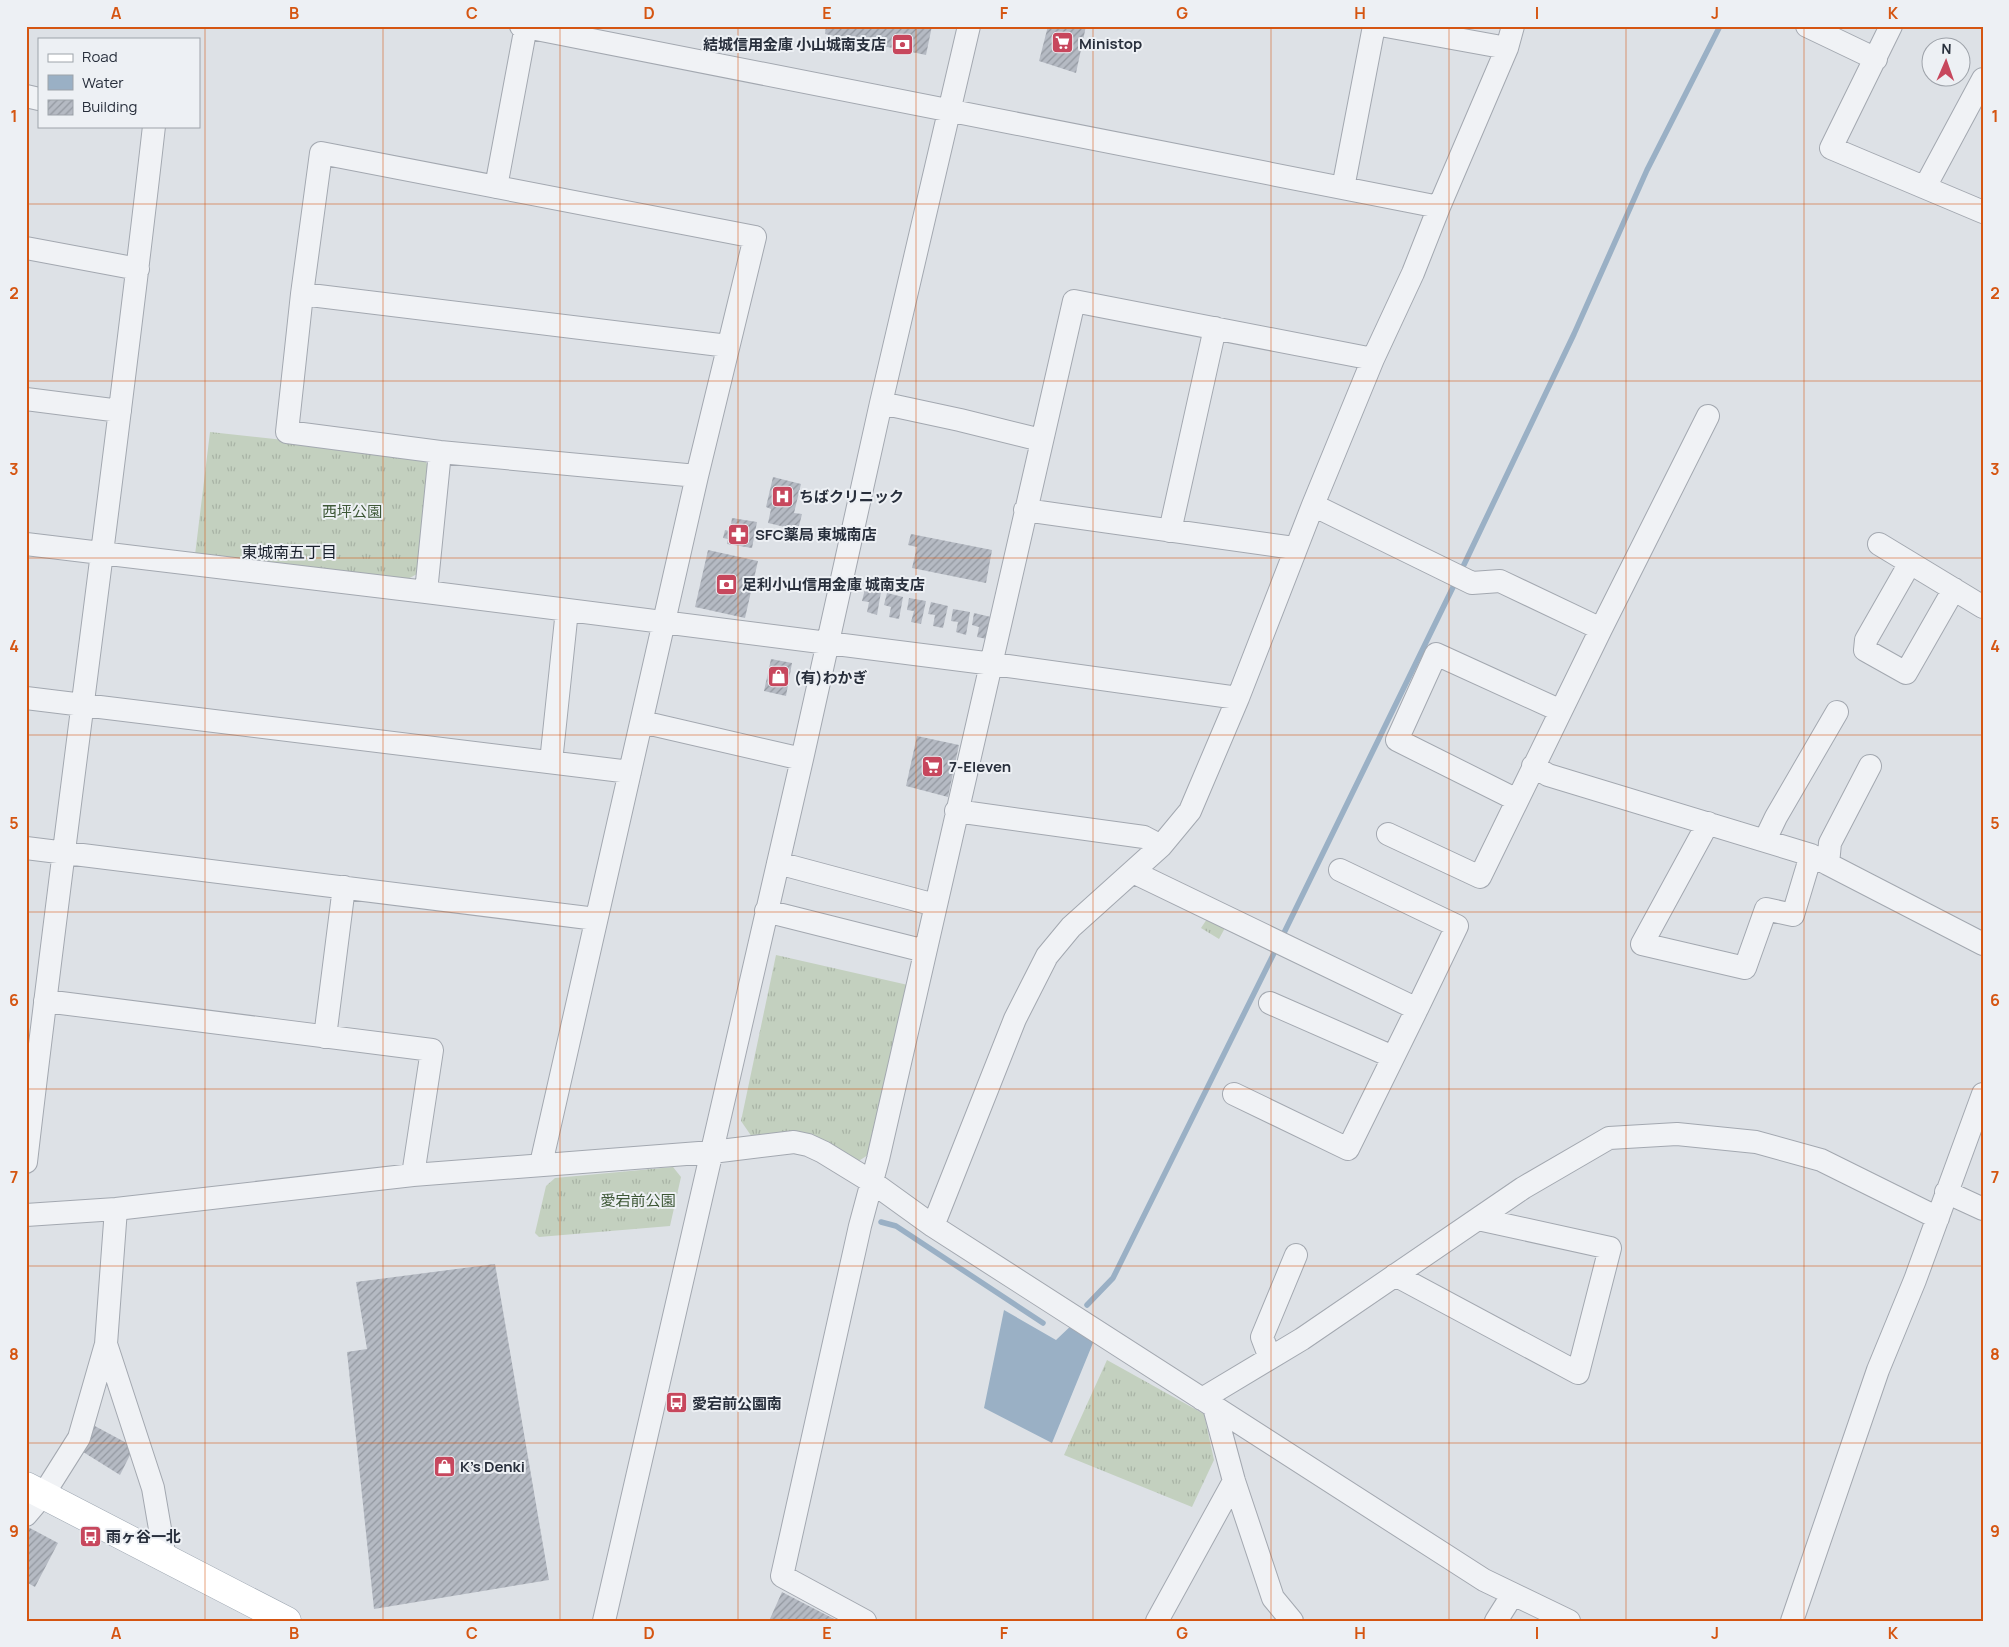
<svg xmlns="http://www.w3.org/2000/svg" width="2009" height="1647" font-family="Manrope,'Noto Sans JP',sans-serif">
	<defs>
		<pattern id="grass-tufts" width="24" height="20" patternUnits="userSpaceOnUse" patternTransform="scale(1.25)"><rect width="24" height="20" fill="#c3d0bf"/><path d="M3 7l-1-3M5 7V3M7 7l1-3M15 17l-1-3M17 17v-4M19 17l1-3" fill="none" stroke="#a8b3a5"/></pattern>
		<pattern id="building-hatch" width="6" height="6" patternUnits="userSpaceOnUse" patternTransform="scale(1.25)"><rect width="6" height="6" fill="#b5bac3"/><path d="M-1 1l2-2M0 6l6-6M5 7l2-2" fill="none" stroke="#9398a0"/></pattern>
	</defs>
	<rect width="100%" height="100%" fill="#dde1e6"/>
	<path fill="url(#grass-tufts)" d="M210 432 421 455 429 467 417 574 406 580 195 555Z
		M1209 916 1226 926 1219 939 1201 928Z
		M776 955 908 985 868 1155 857 1162 814 1135 802 1133 752 1137 741 1121Z
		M673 1167 681 1177 670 1226 539 1237 535 1233 546 1186 555 1178Z
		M1107 1360 1204 1414 1214 1460 1192 1507 1064 1455Z"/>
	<path fill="#9ab0c5" d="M1004 1310 1056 1340 1075 1322 1095 1338 1052 1443 984 1408Z"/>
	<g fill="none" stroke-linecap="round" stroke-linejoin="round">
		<path stroke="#9ab0c5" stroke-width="5.5" d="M1460 573 1574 334 1647 170 1720 26
			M1281 939 1456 581
			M881 1222 896 1226 1043 1323
			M1087 1305 1113 1278 1277 947"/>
	</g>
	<path fill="url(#building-hatch)" d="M826 26H932L926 55 825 34Z
		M1048 26H1086L1076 73 1039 61Z
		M773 477 801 484 794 513 802 514 798 530 768 523 771 509 766 507Z
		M732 518 757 522 752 548 727 544 728 539 723 538 725 530 730 531Z
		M911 534 992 550 986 583 912 568 917 547 908 545Z
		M708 550 758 561 745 618 695 607Z
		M865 589 881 592 877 615 867 612 869 602 862 601Z
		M887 593 903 597 899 619 889 617 891 607 884 605Z
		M909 598 926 601 921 624 911 622 914 611 907 610Z
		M931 602 948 606 943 628 933 626 935 615 928 614Z
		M953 609 970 612 966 635 956 632 958 622 951 621Z
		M974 613 991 617 987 639 977 637 979 627 972 625Z
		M771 659 792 663 786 696 764 691Z
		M917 736 959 745 948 797 906 786Z
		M495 1264 549 1580 374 1609 347 1352 367 1349 356 1282Z
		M93 1425 134 1447 120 1475 80 1450Z
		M28 1527 58 1543 35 1587 26 1582V1530Z
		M782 1592 838 1621H769Z"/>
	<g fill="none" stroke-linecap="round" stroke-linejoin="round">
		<defs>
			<path id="minor" d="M521 26 1439 207
				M1386 26 1507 48
				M1807 26 1876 59
				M1891 26 1831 148 1983 212
				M26 96 39 99
				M496 187 526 26
				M1925 187 1983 79
				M1343 188 1374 26
				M26 248 138 269
				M302 294 728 346
				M26 399 120 411
				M881 403 960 420 1041 440
				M1313 505 1472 583 1500 581 1601 629
				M1025 510 1294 548
				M1170 531 1215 328
				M26 544 426 592 993 664 1238 698
				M1879 544 1983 607
				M1910 563 1866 640 1865 650 1906 673 1954 589
				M426 592 440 452
				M26 698 630 772
				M642 722 802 759
				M551 762 567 610
				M1533 766 1548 775 1811 855 1828 864
				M1870 766 1830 843 1828 864 1983 944
				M1517 800 1397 740 1436 654 1561 711
				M956 811 1144 837 1161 846
				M1708 823 1642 944 1745 968 1766 909 1793 915 1811 855
				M1388 834 1480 877 1601 629 1708 416
				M1765 840 1776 817 1837 712
				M26 848 596 919
				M778 863 935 905
				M1133 872 1417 1009 1457 926 1340 870
				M766 911 925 951
				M45 1001 432 1050 413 1175
				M1270 1003 1393 1057
				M325 1037 344 887
				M1234 1094 1348 1149 1417 1009
				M26 1162C66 816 115 472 154 126
				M541 1164 697 476 755 237 321 153 302 294 287 432 440 452 697 476
				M1946 1192 1983 1209
				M26 1215 116 1209 413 1175 712 1152 794 1142 808 1145 823 1152 872 1182 933 1226 1484 1580 1569 1621
				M933 1226 1015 1019 1047 956 1071 927 1161 846 1190 811 1238 698 1313 505 1373 359 1413 273 1439 207 1507 48 1513 26
				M1395 1275 1578 1373 1610 1248 1478 1219
				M106 1344 153 1488 165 1558
				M1270 1358 1262 1337 1296 1255
				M1202 1399 1302 1339 1523 1188 1609 1138 1677 1134 1756 1142 1821 1160 1938 1218
				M1214 1407 1234 1481 1273 1598 1292 1621
				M26 1515 43 1495 79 1438 106 1344 116 1209
				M604 1621 802 759 881 403 969 26
				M865 1621 782 1576 860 1226 878 1159 1074 301 1373 359
				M1157 1621 1234 1481
				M1496 1621 1513 1594
				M1792 1621 1878 1370 1915 1280 1983 1094"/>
			<path id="major" d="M26 1486 287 1621"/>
		</defs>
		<use href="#minor" stroke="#a3a8b0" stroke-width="24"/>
		<use href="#major" stroke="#9da6b1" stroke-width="29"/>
		<use href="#minor" stroke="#f0f2f5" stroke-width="22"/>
		<use href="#major" stroke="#fff" stroke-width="28"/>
	</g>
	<path fill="none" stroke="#d55511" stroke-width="1" stroke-opacity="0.55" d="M205 26V1621M383 26V1621M560 26V1621M738 26V1621M916 26V1621M1093 26V1621M1271 26V1621M1449 26V1621M1626 26V1621M1804 26V1621M26 204H1983M26 381H1983M26 558H1983M26 735H1983M26 912H1983M26 1089H1983M26 1266H1983M26 1443H1983"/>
	<defs>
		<symbol id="supermarket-square" viewBox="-11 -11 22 22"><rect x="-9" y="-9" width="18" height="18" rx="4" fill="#c7475d" stroke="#edf0f4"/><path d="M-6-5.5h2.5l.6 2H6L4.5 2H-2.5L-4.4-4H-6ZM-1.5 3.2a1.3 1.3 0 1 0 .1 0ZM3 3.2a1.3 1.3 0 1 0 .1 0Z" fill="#fff"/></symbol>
		<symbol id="bank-square" viewBox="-11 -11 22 22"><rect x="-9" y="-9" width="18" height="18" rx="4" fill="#c7475d" stroke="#edf0f4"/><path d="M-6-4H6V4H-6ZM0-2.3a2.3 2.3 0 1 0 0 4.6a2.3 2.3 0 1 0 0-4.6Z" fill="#fff"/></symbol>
		<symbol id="hospital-square" viewBox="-11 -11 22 22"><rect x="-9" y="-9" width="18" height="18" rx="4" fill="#c7475d" stroke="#edf0f4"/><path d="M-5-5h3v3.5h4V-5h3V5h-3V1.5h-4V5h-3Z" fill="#fff"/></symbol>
		<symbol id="pharmacy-square" viewBox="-11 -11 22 22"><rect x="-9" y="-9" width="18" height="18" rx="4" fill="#c7475d" stroke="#edf0f4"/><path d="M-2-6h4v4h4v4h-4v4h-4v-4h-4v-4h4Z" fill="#fff"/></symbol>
		<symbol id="shop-square" viewBox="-11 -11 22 22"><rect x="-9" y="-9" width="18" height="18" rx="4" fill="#c7475d" stroke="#edf0f4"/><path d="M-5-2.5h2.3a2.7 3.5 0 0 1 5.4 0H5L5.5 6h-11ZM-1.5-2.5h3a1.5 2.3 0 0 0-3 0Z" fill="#fff"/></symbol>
		<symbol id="bus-square" viewBox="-11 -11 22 22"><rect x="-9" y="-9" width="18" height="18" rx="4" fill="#c7475d" stroke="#edf0f4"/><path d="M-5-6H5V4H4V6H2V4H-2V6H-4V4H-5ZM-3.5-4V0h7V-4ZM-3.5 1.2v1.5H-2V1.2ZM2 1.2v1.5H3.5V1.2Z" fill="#fff"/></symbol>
	</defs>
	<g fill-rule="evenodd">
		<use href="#supermarket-square" x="1050" y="30" width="25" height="25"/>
		<use href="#bank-square" x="890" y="32" width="25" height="25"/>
		<use href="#hospital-square" x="770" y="484" width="25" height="25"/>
		<use href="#pharmacy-square" x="726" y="522" width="25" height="25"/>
		<use href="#bank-square" x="714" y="572" width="25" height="25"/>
		<use href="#shop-square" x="766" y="664" width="25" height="25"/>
		<use href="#supermarket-square" x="920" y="754" width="25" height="25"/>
		<use href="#bus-square" x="664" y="1390" width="25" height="25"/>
		<use href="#shop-square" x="432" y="1454" width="25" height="25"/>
		<use href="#bus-square" x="78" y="1524" width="25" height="25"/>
	</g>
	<g text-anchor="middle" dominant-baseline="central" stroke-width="4" stroke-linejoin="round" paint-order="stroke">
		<g font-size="15" font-weight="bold" fill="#282f3c" stroke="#edf0f4" text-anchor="start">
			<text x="1079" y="43">Ministop</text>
			<text x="886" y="44" text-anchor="end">結城信用金庫 小山城南支店</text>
			<text x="799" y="496">ちばクリニック</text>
			<text x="755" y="534">SFC薬局 東城南店</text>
			<text x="742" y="584">足利小山信用金庫 城南支店</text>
			<text x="794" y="677">(有)わかぎ</text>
			<text x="949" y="766">7-Eleven</text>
			<text x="692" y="1403">愛宕前公園南</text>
			<text x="460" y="1466">K's Denki</text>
			<text x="106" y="1536">雨ヶ谷一北</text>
		</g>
		<g font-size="15" fill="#3d5736" stroke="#edf0f4">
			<text x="352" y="511">西坪公園</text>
			<text x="638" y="1200">愛宕前公園</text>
		</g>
		<g font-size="16" fill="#1a212d" stroke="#edf0f4">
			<text x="289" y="552">東城南五丁目</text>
		</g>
	</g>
	<rect width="2009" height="1647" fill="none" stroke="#edf0f4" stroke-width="55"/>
	<rect x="38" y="38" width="162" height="90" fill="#edf0f4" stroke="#9ea3aa"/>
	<rect x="48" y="54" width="25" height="8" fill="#ffffff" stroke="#9ea3aa"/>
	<text x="82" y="62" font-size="15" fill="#282f3c">Road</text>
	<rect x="48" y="75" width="25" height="15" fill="#9ab0c5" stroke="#9ea3aa"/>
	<text x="82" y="88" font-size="15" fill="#282f3c">Water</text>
	<rect x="48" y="100" width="25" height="15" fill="url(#building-hatch)" stroke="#9ea3aa"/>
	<text x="82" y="112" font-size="15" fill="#282f3c">Building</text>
	<g transform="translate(1946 62) rotate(2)"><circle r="24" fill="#edf0f4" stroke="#9ea3aa"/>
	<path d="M0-4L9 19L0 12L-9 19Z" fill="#c7475d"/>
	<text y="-8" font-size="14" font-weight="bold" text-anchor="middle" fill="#282f3c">N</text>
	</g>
	<rect x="28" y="28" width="1954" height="1592" fill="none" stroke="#d55511" stroke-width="2"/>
	<g font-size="16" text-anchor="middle" font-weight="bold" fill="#d55511">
		<text x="116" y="19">A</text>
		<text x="294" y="19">B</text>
		<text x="472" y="19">C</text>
		<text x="649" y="19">D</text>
		<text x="827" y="19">E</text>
		<text x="1004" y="19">F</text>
		<text x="1182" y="19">G</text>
		<text x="1360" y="19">H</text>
		<text x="1537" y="19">I</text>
		<text x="1715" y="19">J</text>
		<text x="1893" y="19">K</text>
		<text x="14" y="122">1</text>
		<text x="1995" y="122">1</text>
		<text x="14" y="299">2</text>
		<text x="1995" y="299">2</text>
		<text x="14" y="475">3</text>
		<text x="1995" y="475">3</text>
		<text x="14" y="652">4</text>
		<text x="1995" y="652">4</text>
		<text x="14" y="829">5</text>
		<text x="1995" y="829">5</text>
		<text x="14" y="1006">6</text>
		<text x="1995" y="1006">6</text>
		<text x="14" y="1183">7</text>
		<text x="1995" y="1183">7</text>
		<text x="14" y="1360">8</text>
		<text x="1995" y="1360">8</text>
		<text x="14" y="1537">9</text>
		<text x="1995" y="1537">9</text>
		<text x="116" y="1639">A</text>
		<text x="294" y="1639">B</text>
		<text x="472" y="1639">C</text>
		<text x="649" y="1639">D</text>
		<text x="827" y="1639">E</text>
		<text x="1004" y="1639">F</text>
		<text x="1182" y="1639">G</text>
		<text x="1360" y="1639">H</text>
		<text x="1537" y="1639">I</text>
		<text x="1715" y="1639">J</text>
		<text x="1893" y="1639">K</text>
	</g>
</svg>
